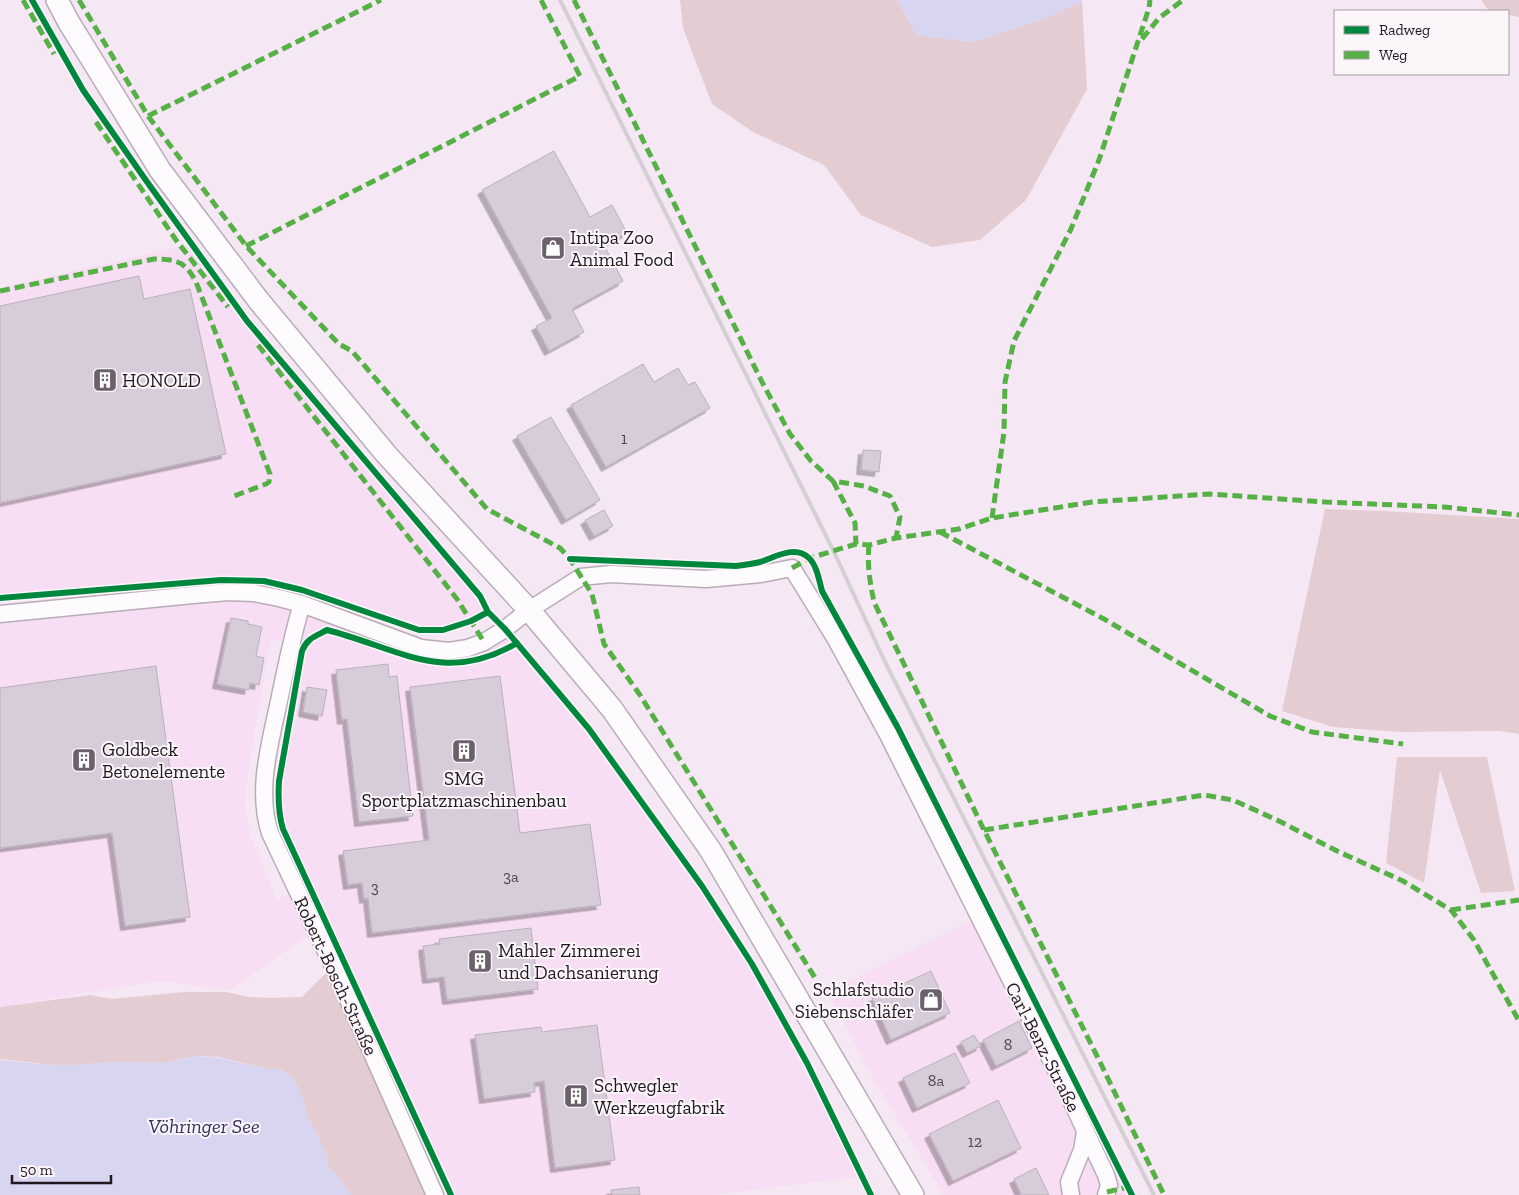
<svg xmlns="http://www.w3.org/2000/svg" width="1519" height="1195" font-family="'Zilla Slab',serif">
	<defs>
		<filter id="shadow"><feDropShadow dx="-4.5" dy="4.5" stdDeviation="0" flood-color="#0004"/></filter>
	</defs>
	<rect width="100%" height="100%" fill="#f6e7f5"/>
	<path fill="#f7def5" d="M189 245 245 321 479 595 485 611 472 620 444 628H420L380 616 303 588 265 579 222 578 0 597V288Z
		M191 597 302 604 290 643 271 640 250 759 245 803 250 835 277 900 295 891 315 931 230 990 159 981 0 1007V614Z
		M303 605 421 649 505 632 587 731 701 887 749 965 805 1063 857 1177 710 1195H451L314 896 284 829 279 815V781L304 646 292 639Z
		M989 912 1038 1009 1130 1195H944L874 1081 828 992Z"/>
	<path fill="#e3cdd3" d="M680 0H897L917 35 974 42 1046 18 1082 1 1087 89 1026 200 980 240 932 247 861 215 824 165 753 132 712 104 683 28Z
		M1481 0H1519V17L1508 15V11H1489Z
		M1325 509 1384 511 1519 519V734L1499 731 1400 732 1333 727 1282 711Z
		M1397 757H1487L1515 891 1481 893 1440 770 1424 883 1386 863Z
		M325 974 337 977 434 1195H351L337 1175 328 1166 326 1152 309 1119 299 1089 292 1077 281 1069H267L218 1057 196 1056 165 1063 114 1062 63 1066 0 1059V1007L90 995 112 999 184 992H226L249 997 269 998 302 997Z"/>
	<path fill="#d8d5f0" d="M897 0H1082V1L1046 18 974 42 917 35Z
		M197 1056 219 1058 267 1069H281L292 1077 299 1089 309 1119 326 1152 328 1166 337 1175 351 1195H0V1060L63 1066 114 1062 165 1063Z"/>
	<path fill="#d7cdda" stroke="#b9b0bc" filter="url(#shadow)" d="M554 151 590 217 612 205 627 233 604 245 623 281 572 309 584 332 549 351 536 326 552 318 482 190Z
		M139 276 144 299 190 289 226 454 0 503V306Z
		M643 364 654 382 678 368 688 385 695 382 710 408 606 467 571 405Z
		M551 417 600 500 566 520 517 436Z
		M863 450 881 451 879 472 861 470Z
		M604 510 613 526 594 536 585 520Z
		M231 618 248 621V624L262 627 256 656 264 658 259 685 250 683 249 690 217 684Z
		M388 664 389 677 397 676 413 816 359 822 347 719 342 720 336 670Z
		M156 666 190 917 125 926 112 833 0 848V688Z
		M500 676 520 833 590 824 601 905 372 933 368 898 364 899 362 883 348 885 343 851 429 840 410 687Z
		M307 687 327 690 322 716 303 712Z
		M531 928 538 989 447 1000 444 977 427 979 423 946 440 944 439 939Z
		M931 971 950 1013 891 1040 872 998Z
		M1019 1021 1032 1048 996 1066 983 1040Z
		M597 1025 615 1160 555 1168 544 1081 534 1083 535 1092 484 1099 475 1035 541 1027 542 1032Z
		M974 1035 981 1046 967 1053 961 1042Z
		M955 1053 970 1083 917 1108 903 1078Z
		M998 1100 1021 1148 953 1181 929 1134Z
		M1036 1168 1049 1195H1018L1021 1194 1014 1179Z
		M639 1187 640 1195H612L611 1190Z"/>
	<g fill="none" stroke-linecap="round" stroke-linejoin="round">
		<defs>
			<path id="minor" d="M302 604C292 636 286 668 279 701 270 744 256 790 270 833L338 977 435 1195
				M0 614 193 595 228 592 254 593 279 598 302 604 421 648 449 651 468 648 484 642 505 629 529 610 581 577 611 574 706 579 761 574 792 568 835 638 888 735 1068 1094 1106 1175 1109 1185 1106 1195
				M1071 1195 1069 1182 1082 1150 1085 1132"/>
			<path id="major" d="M57 0 68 21 160 170 259 301 386 454 529 610 612 709 711 851 913 1195"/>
		</defs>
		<use href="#minor" stroke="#b8adb7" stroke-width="19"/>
		<use href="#major" stroke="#b8adb7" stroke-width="24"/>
		<use href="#minor" stroke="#fefbfe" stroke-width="16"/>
		<use href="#major" stroke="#fefbfe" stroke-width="21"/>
		<path stroke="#d4cfd3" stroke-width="4" d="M560 0 834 552 886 664 1154 1195"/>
		<path stroke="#55b145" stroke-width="5" stroke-dasharray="10 5" stroke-linecap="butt" d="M23 0 54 54
			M79 0 148 116 247 247 339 344 352 351 487 509 560 548 570 559 592 594 604 644 640 695 817 981
			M574 0 762 382 790 434 811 461 833 481 864 486 890 496 900 517 896 538
			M1142 39 1159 18 1183 0
			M148 116 381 0
			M96 122 176 240 228 307
			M246 246 580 76 541 0
			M0 291 154 259C176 259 185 261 196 282L270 474 269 482 266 484 234 496
			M258 345 457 599 484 642
			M833 481 855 523 856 544
			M992 518 1004 432 1005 382 1014 341 1071 229 1099 160 1149 8 1150 0
			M940 532 1104 619 1270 716 1312 732 1403 744
			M869 545C867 565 870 583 874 602L984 830 1100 1062 1164 1195
			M792 568 810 558 856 544 869 545 896 538 959 529 992 518 1092 502 1209 494 1325 502 1444 507 1519 515
			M984 830 1204 795 1233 800 1279 821 1337 851 1403 881 1451 910 1474 940 1519 1021
			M1451 910 1519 900
			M1107 1192 1128 1187"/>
		<defs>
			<path id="cycleway" d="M32 0 83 90 145 179 247 321 480 596 488 612 505 629 589 729 702 886 752 964 807 1063 871 1195
				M570 559 736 566C744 565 752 564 760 562 774 558 795 544 809 558 817 566 819 580 822 591L898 728 1132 1195
				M0 598 221 580 264 581 302 590 419 630H443L471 621 488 612
				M451 1195 283 829C278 813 278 798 279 781L302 651C307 638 316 636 327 630 398 648 445 686 517 643"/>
		</defs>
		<use href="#cycleway" stroke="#fcf6fb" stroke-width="9"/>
		<use href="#cycleway" stroke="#00873e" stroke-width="6"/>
	</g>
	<defs>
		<symbol id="shop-square" viewBox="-11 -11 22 22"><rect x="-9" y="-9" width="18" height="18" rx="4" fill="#6b606b" stroke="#fcf6fb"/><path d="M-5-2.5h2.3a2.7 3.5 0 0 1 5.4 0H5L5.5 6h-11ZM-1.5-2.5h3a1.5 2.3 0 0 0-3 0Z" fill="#fff"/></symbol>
		<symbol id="building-square" viewBox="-11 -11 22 22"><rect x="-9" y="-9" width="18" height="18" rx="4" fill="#6b606b" stroke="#fcf6fb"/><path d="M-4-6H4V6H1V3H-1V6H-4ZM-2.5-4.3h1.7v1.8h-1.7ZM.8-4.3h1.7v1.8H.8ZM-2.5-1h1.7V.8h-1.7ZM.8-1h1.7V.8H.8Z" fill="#fff"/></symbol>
	</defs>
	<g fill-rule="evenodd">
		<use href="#shop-square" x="539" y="234" width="28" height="28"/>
		<use href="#building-square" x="91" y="366" width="28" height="28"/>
		<use href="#building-square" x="450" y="737" width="28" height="28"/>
		<use href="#building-square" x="70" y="746" width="28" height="28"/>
		<use href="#building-square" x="466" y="947" width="28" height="28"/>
		<use href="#shop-square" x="917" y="986" width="28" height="28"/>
		<use href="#building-square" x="562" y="1082" width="28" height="28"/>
	</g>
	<g text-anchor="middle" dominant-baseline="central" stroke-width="4" stroke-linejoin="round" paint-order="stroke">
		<g font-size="16" fill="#4e444e">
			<text x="624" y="438">1</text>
			<text x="511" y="876">3a</text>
			<text x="375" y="887">3</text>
			<text x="1008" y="1044">8</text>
			<text x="936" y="1080">8a</text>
			<text x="975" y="1141">12</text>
		</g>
		<g font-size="19" fill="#201720" stroke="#fcf6fb" text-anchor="start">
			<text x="570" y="237">Intipa Zoo<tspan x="570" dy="22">Animal Food</tspan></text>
			<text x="122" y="380">HONOLD</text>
			<text x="102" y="749">Goldbeck<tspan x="102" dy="22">Betonelemente</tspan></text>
			<text x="464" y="778" text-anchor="middle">SMG<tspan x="464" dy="22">Sportplatzmaschinenbau</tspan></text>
			<text x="498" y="950">Mahler Zimmerei<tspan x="498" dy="22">und Dachsanierung</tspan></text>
			<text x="914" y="989" text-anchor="end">Schlafstudio<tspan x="914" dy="22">Siebenschläfer</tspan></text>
			<text x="594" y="1085">Schwegler<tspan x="594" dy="22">Werkzeugfabrik</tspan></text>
		</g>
		<g font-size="19" fill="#201720" stroke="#fcf6fb">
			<text transform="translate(336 976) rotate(65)">Robert-Bosch-Straße</text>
			<text transform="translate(1043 1047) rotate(63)">Carl-Benz-Straße</text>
		</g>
		<g font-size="20" font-style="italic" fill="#30305c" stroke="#fcf6fb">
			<text x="204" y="1126">Vöhringer See</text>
		</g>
	</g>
	<rect x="1334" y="10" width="175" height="65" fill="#fcf6fb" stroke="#a49da3"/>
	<rect x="1344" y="26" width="25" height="8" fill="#00873e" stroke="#a49da3"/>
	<text x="1379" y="35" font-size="15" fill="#201720">Radweg</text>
	<rect x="1344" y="51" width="25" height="8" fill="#55b145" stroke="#a49da3"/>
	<text x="1379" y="60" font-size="15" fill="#201720">Weg</text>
	<path d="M12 1175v8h99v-8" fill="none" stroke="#201720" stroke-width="2.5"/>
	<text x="20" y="1175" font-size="15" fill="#201720" stroke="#fcf6fb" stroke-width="4" paint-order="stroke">50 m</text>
</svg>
